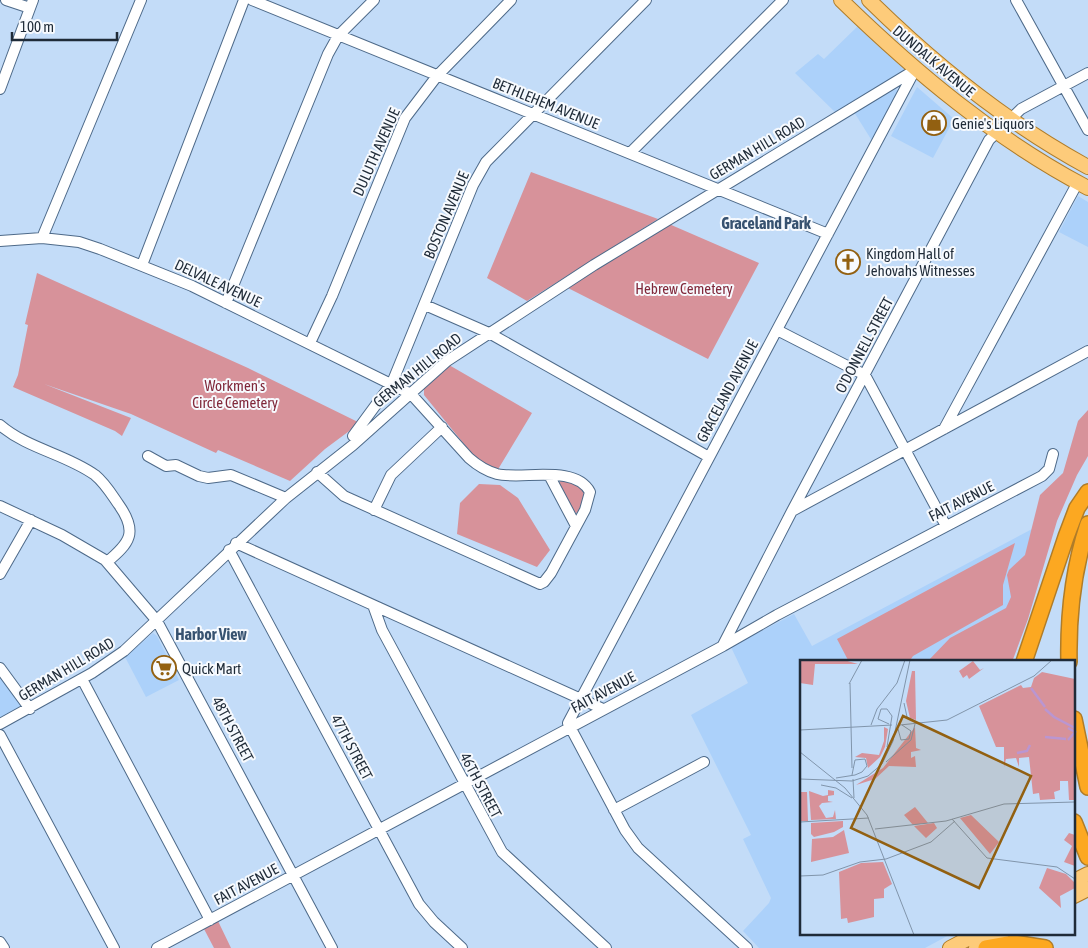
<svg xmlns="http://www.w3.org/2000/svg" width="1088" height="948" font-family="'Asap Condensed',sans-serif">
	<rect width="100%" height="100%" fill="#c3dcf8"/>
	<path fill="#acd1fa" d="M859 25 911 70 837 114 795 73 818 54 824 59Z
		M917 87 954 119 933 158 891 136Z
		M896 89 899 93 874 144 854 112Z
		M1078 196 1088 202V247L1059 232Z
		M1034 528 1021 625 954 662H802V934H951L925 948H759L743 931 769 903 771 898 743 839 751 835 691 715 748 683 731 647 794 614 812 646Z
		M153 633 157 636 179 680 146 697 125 657Z
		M0 672 22 706 0 718Z"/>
	<path fill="#d7929a" d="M531 172 658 219 527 301 487 278Z
		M669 224 759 263 708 359 566 287Z
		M37 273 248 368 360 423 325 449 290 481 218 450 216 453 131 414 44 384 131 418 122 436 115 431 13 387 18 375 28 325 25 324Z
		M449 365 532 413 497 471 477 460 424 395V389Z
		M1088 410V456L1077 475 1057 521 1028 619 1012 662H927L950 638 1006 608 1011 597 1007 575 1009 570 1025 555 1040 495 1063 473 1078 421Z
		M563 480C573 483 584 485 587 496L577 513 573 512 558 486 559 482Z
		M479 484 500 485 518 498 550 550 537 567 457 534 460 503Z
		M1015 543 1003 585V605L913 656 909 662H849L837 639Z
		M218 921 231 948H214L204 929Z"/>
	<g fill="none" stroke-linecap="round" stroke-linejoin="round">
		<defs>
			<path id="minor" d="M6 0 30 8
				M252 0 828 234
				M1016 0 1088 130
				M0 89 33 0
				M630 153 783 0
				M42 238 141 0
				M0 241 42 238 79 242 100 249 192 286 411 394 469 458C477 465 486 471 497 474 522 480 575 464 590 492L585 510 551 573 544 582 540 584 344 496 317 472
				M142 265 244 0
				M226 303 328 54 338 36 374 0
				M425 305 489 333 709 457
				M777 330 865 375 946 526
				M310 343 332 296 405 118 437 76 511 0
				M0 425C28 449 66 454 95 475 105 483 112 495 119 505 138 532 130 543 107 562
				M944 429 1078 182
				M353 436 392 383 473 185 486 162 646 0
				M148 456 166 466 176 465 199 476 208 478 231 475 286 498
				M549 475 576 526
				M0 506 62 535 105 560 157 621 332 948
				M374 510 391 475 442 427
				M792 511 1088 351
				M236 543 603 709
				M229 550 419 904 434 922 462 948
				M0 574 31 520
				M373 605 382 630 502 852 606 948
				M723 645 792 511 989 140 1021 109 1088 73
				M0 668 30 709
				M82 679 210 920
				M0 724 92 673 124 651 286 498 353 445 447 361 594 265 915 70
				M0 735 114 948
				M614 810 704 762
				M0 942 4 948
				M157 948 723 646 777 615 1042 476 1049 469 1053 454
				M747 948 638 848 625 830 568 723 915 70"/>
			<path id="major" d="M841 0C916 73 995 139 1088 188
				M869 0C935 65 1007 123 1088 167
				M1074 881 1088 874
				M1074 896 1088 889
				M950 948 977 934
				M976 948 1002 934"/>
			<path id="highway" d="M1024 662 1066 537 1077 508 1088 492
				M1069 662C1068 614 1073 569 1088 524
				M1074 719 1088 787
				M1074 822 1088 857
				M986 948 1014 943 1045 948"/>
		</defs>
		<use href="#minor" stroke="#4e6a89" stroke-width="12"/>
		<use href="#major" stroke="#af7c29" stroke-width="16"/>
		<use href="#highway" stroke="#af7c29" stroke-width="18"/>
		<use href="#minor" stroke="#fff" stroke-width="10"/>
		<use href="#major" stroke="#fdcb7a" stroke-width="14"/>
		<use href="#highway" stroke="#fca821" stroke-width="15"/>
	</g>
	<defs>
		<symbol id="shop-ring" viewBox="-11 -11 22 22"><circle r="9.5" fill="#f7fafe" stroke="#926011" stroke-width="1.5"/><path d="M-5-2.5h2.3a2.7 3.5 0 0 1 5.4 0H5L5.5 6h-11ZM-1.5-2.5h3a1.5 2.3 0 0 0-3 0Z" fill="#926011"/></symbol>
		<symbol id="church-ring" viewBox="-11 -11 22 22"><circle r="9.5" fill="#f7fafe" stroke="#926011" stroke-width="1.5"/><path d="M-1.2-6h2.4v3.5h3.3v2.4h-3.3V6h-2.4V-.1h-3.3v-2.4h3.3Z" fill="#926011"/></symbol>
		<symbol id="supermarket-ring" viewBox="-11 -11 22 22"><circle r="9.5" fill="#f7fafe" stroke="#926011" stroke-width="1.5"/><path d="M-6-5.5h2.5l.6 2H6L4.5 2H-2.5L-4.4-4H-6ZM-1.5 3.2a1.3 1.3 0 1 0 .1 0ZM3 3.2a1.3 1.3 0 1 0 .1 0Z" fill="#926011"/></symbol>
	</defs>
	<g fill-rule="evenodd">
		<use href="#shop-ring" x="920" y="109" width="28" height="28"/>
		<use href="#church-ring" x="834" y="248" width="28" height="28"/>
		<use href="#supermarket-ring" x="150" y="654" width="28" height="28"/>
	</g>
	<g text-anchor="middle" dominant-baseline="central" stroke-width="4" stroke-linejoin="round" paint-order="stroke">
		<g font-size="15" fill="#1f2b38" stroke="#f7fafe">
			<text transform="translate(934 61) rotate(40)">DUNDALK AVENUE</text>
			<text transform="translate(546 103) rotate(22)">BETHLEHEM AVENUE</text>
			<text transform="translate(757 148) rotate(-31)">GERMAN HILL ROAD</text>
			<text transform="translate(376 152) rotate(-66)">DULUTH AVENUE</text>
			<text transform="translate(446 215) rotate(-67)">BOSTON AVENUE</text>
			<text transform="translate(218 283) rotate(25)">DELVALE AVENUE</text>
			<text transform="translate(864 345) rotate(-62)">O'DONNELL STREET</text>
			<text transform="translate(417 370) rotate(-39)">GERMAN HILL ROAD</text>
			<text transform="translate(727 391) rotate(-62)">GRACELAND AVENUE</text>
			<text transform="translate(961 501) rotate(-27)">FAIT AVENUE</text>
			<text transform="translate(66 669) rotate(-31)">GERMAN HILL ROAD</text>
			<text transform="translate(603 692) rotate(-28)">FAIT AVENUE</text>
			<text transform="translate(233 729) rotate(62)">48TH STREET</text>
			<text transform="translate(352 747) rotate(62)">47TH STREET</text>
			<text transform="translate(481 785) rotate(62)">46TH STREET</text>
			<text transform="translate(246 884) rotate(-28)">FAIT AVENUE</text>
		</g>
		<g font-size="15" fill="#1f2b38" stroke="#f7fafe" text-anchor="start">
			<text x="952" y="123">Genie's Liquors</text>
			<text x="866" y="253">Kingdom Hall of<tspan x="866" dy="17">Jehovahs Witnesses</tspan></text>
			<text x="182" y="668">Quick Mart</text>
		</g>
		<g font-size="15" fill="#80283a" stroke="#f7fafe">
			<text x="684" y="288">Hebrew Cemetery</text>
			<text x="235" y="385">Workmen's<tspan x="235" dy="17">Circle Cemetery</tspan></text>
		</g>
		<g font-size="16" font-weight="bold" fill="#375270" stroke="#f7fafe">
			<text x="766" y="223">Graceland Park</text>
			<text x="211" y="634">Harbor View</text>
		</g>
	</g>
	<g transform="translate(800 660)">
		<rect width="275" height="275" fill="#c3dcf8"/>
		<path d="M0 0H44L58 4H15L13 25 0 23ZM173 1 180 10 184 8 169 19 167 15 163 18 159 11ZM112 11H115L116 60 110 58 106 41ZM242 12 275 19V140H269L268 121H260V130L254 132 255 139 240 140 239 133 233 134 229 97 219 98V107L216 98 206 99 204 107V87H196L179 46 221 25 223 28 231 27 234 18ZM84 67 88 69 85 87 80 97 68 108 66 98 55 97 62 93 79 95 84 81ZM115 67 116 88 121 90 111 92V98L115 96 116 107 89 106 75 119 56 125 83 108ZM28 130 34 131V135L28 136V141L33 142 22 143 19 146 26 158 33 157 35 150 36 159 11 160 9 131 23 136 28 135ZM0 132H7L8 161H0ZM115 147 128 163 113 165 104 155ZM171 155 199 182 190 194 160 158ZM43 161V167L34 172 14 177 11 174V163ZM134 163 137 168 126 178 114 166ZM44 170 49 193 11 202 12 179 33 177ZM269 173 275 175V206L264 202 272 186 264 180ZM83 202 92 224 84 229V238L74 239V257L48 263 47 258 41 259 39 212 61 203ZM247 208 266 214 275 223V228L260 236 261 248 239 228Z" fill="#d7929a"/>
		<path fill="none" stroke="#ba96d1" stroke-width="2.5" d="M231 28 245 47M245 49 254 57 275 68M245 77 266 79M268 80 275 72 268 68M217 93 227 91 230 85"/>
		<path fill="none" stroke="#8195ab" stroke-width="1" d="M50 23 52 108M49 24 62 0M104 43 107 57 117 62M71 65 77 49 97 23 105 0M100 65 147 60 234 16 252 0M98 69 101 80 109 79 111 71 102 65M0 70 92 65M87 87 92 56 87 49H81L78 59 89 64M0 92 45 128 67 155 114 275M86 102 111 80 115 64M36 118 55 115 62 112 67 106 65 99 55 100 52 115M0 119 52 121 68 116 82 104 93 81 110 0M53 119 54 138M21 125 36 128 52 138M152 159 187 198 257 207 275 219M0 162 69 158M75 169 146 161 204 144 275 142M86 199 131 182 155 161M0 216 23 215 60 202 86 199"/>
		<path fill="#926011" fill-opacity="0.15" stroke="#926011" stroke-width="2.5" d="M103 56 231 116 179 228 51 168Z"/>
		<rect width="275" height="275" fill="none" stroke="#1f2b38" stroke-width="2.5"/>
	</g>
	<path d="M12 32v8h105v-8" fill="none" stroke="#1f2b38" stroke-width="2.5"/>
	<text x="20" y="32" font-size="15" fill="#1f2b38" stroke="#f7fafe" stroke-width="4" paint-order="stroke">100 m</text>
</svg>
